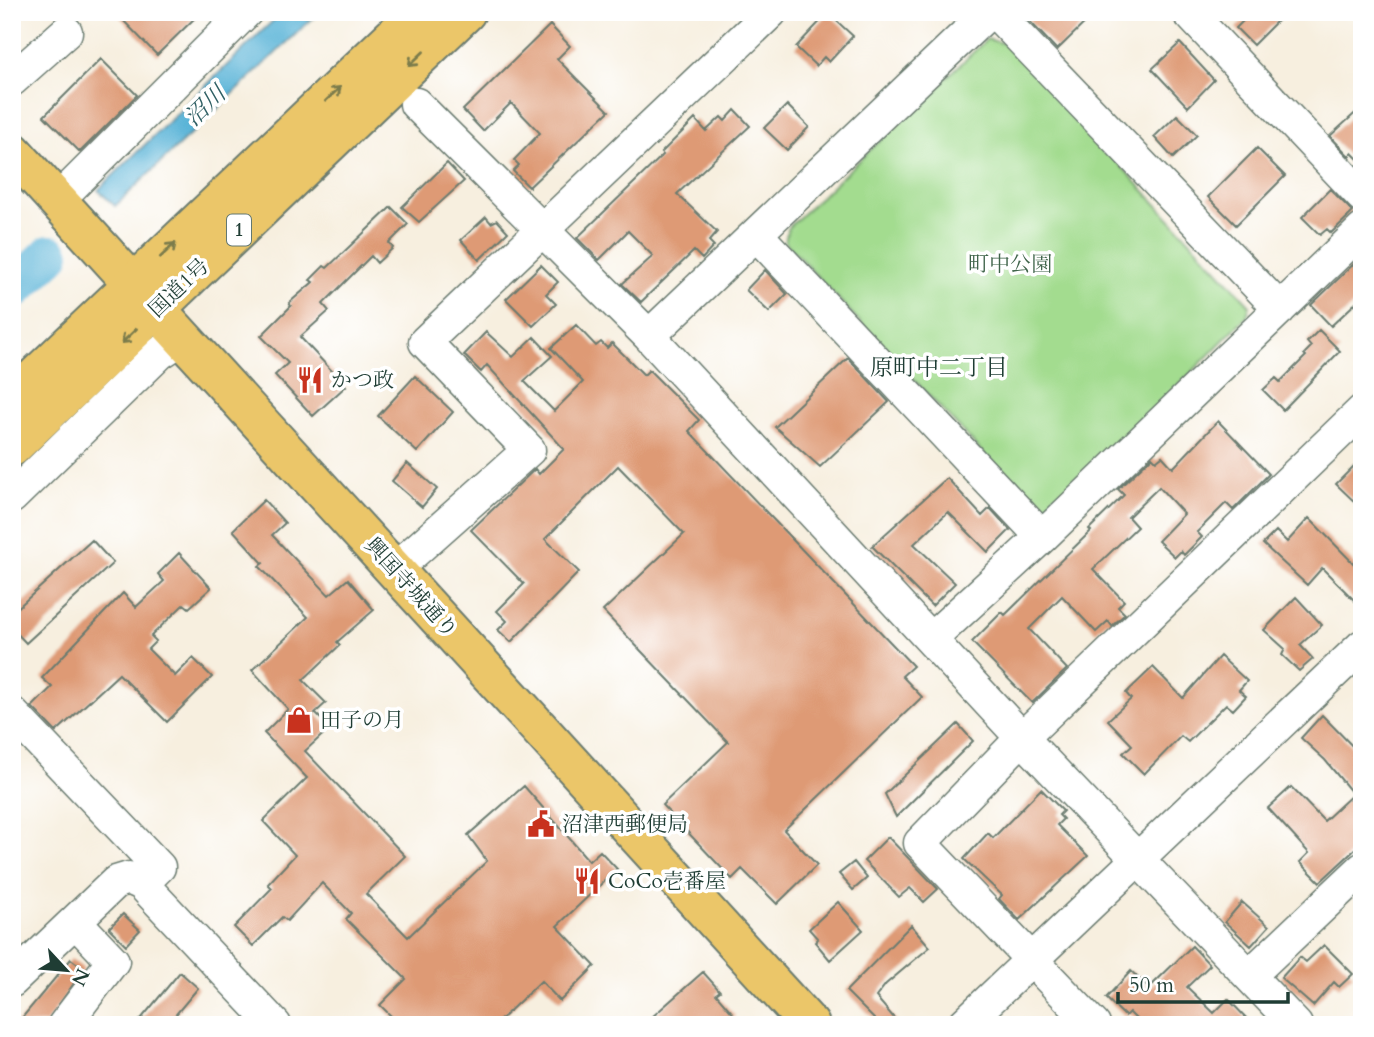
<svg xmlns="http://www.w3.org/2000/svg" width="1374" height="1037" font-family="Cardo,'Noto Serif JP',serif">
	<rect width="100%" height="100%" fill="#fff"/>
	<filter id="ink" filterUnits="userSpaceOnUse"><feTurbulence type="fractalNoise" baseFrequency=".0143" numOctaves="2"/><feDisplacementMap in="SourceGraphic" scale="14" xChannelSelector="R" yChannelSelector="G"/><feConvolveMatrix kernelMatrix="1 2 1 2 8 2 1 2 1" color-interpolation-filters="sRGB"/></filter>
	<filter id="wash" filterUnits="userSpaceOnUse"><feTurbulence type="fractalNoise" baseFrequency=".00686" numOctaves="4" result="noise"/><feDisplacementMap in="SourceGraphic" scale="28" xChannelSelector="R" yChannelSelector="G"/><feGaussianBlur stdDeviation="1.57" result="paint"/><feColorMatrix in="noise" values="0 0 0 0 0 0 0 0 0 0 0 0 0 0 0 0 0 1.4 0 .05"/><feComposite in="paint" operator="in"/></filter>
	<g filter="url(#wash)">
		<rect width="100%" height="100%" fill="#f7efdf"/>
		<path fill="#a3dc8f" stroke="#618c62" stroke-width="2" d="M987 39 1009 45 1250 305 1247 316 1053 514 1037 511 785 242 788 228Z"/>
		<path fill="#59b3d7" stroke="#3c7886" stroke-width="2" d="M282 12H319L115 206 98 190Z"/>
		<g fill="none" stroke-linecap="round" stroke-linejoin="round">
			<path stroke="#59b3d7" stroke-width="40" d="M12 291 50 255"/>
		</g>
		<g id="blocks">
			<path fill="#de9a75" d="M115 12H201L157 55Z
				M1021 12H1096L1057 50Z
				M1252 12H1286L1253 45 1236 28Z
				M828 13 853 36 829 62 824 57 816 66 796 47Z
				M550 25 570 46 557 59 609 111 529 187 513 171 519 165 514 160 540 133 511 103 483 131 463 110Z
				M1180 43 1214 80 1188 107 1152 69Z
				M101 59 137 95 80 152 44 116Z
				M787 105 809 127 787 150 764 128Z
				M1362 107V163L1352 153 1349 156 1330 136Z
				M735 110 750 126 677 194 717 232 709 241 714 246 702 259 694 251 641 302 622 284 653 256 628 231 599 260 577 238 663 155 661 153 695 119 706 131 721 117 725 121Z
				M1177 115 1197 135 1173 158 1154 137Z
				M1257 148 1285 176 1236 225 1208 197Z
				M447 163 464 181 419 222 402 207Z
				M1330 189 1353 212 1331 233 1327 229 1320 235 1302 217Z
				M391 207 408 224 389 243 393 248 377 263 371 256 323 304 329 311 300 337 346 386 313 416 275 375 288 363 261 336 291 306 289 303 313 282 310 280 324 266 327 268Z
				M486 217 491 223 497 220 508 232 479 260 461 240Z
				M1362 256V297L1331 326 1311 305Z
				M541 265 558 282 546 294 556 304 533 326 506 299Z
				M765 270 787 294 769 312 746 290Z
				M576 325 596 346 601 342 607 348 612 343 644 375 649 370 699 420 689 431 913 666 902 676 922 697 784 830 817 865 777 904 742 869 732 879 662 805 728 742 603 611 684 534 618 466 545 539 579 572 511 642 498 630 507 621 497 611 524 584 471 530 535 469 539 474 564 449 487 365 481 372 464 355 486 332 513 357 534 337 552 356 524 381 554 411 583 382 551 348Z
				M1319 330 1340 351 1283 410 1263 390 1276 378 1280 382 1306 356 1304 354 1311 347 1307 342Z
				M848 358 889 402 820 467 775 427Z
				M415 376 453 412 417 452 378 416Z
				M1218 421 1269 474 1233 510 1226 503 1197 532 1202 537 1184 555 1181 551 1175 557 1158 541 1184 514 1159 487 1128 517 1137 527 1093 569 1124 601 1118 607 1125 614 1112 626 1108 621 1096 632 1062 596 1029 629 1067 669 1032 703 972 642 1002 612 1005 615 1091 531 1089 529 1124 495 1118 489 1152 457 1156 461 1162 456 1173 468Z
				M1362 458V509L1336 484Z
				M407 463 437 489 422 507 392 481Z
				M947 478 982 516 990 508 1010 530 988 552 948 512 914 544 955 583 932 606 872 546Z
				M264 500 285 523 272 535 329 595 348 579 374 610 337 642 340 645 303 680 326 703 315 713 330 728 305 751 405 856 366 894 408 937 487 861 468 835 524 786 589 861 600 851 617 869 557 926 595 966 560 1001 541 981 495 1025H400L380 1005 406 979 346 919 351 913 322 883 287 921 282 917 253 946 234 927 272 888 268 884 295 855 263 821 307 778 264 733 288 709 252 670 308 617 259 566 263 563 233 530Z
				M1309 518 1362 572V608L1322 568 1307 585 1263 544 1276 531 1287 542Z
				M92 540 113 563 26 643 12 628V613Z
				M179 553 211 588 189 608 184 604 151 636 156 641 148 649 175 676 193 658 212 677 167 722 119 674 56 732 32 707 52 687 42 678 123 593 136 607 164 581 158 574Z
				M1296 597 1322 625 1300 645 1313 659 1299 671 1282 655 1285 649 1264 630Z
				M1220 656 1247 681 1239 690 1246 696 1233 710 1226 704 1188 742 1181 736 1144 774 1123 753 1132 745 1108 720 1131 699 1126 693 1153 667 1183 698Z
				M1322 715 1362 756V843L1320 882 1300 862 1309 853 1268 808 1291 787 1324 821 1353 794 1325 760 1301 738Z
				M958 724 973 741 896 817 885 794Z
				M1041 789 1063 811 1059 815 1063 819 1057 825 1088 856 1019 920 999 899 1002 895 964 859 988 833 993 838Z
				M888 837 938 889 924 902 910 888 899 897 864 861Z
				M854 862 867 878 853 890 839 874Z
				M838 902 863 930 830 960 815 942 818 939 809 929Z
				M1242 902 1269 926 1251 946 1225 922Z
				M123 914 140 930 126 945 109 928Z
				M911 925 930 947 886 984 876 997 900 1025H880L846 991Z
				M1324 945 1353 974 1339 987 1334 982 1313 1006 1281 978 1300 957 1306 962Z
				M1192 946 1210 965 1187 987 1214 1013 1228 999 1253 1025H1142L1129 1012 1125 1016 1106 998 1131 971 1149 988Z
				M71 959 84 969 46 1023 16 1025Z
				M180 972 198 988 167 1025H136Z
				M703 972 720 991 716 994 735 1016 724 1025H697L690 1017 681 1025H643Z"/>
		</g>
	</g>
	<g filter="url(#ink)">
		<use href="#blocks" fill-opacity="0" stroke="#6b7b70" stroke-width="2"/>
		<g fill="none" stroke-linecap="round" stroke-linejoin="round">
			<defs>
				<path id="minor" d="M995 12 1280 309
					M1188 12 1362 196
					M12 80 66 32
					M416 104 649 336 1022 738 1296 1025
					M57 201 246 12
					M757 235 1042 537
					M649 336 989 12
					M12 497 160 353 183 338
					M394 570 529 450 425 342 771 12
					M932 638 1042 537 1362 230
					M12 713 159 867 142 884
					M1250 975 1362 869
					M12 981 116 882 129 878 142 884 275 1025
					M64 1025 113 961 75 921
					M963 1025 1362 646
					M1094 1025 920 843 1022 738 1362 411"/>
				<path id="major" d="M12 151 810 1025"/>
				<path id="highway" d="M12 399 419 12
					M12 447 466 12"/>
			</defs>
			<use href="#minor" stroke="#6b7b70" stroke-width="35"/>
			<use href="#major" stroke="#6b7b70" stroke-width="42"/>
			<use href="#highway" stroke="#6b7b70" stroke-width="42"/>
			<use href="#minor" stroke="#fff" stroke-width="32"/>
			<use href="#major" stroke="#ebc669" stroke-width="38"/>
			<use href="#highway" stroke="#ebc669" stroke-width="38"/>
		</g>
		<defs><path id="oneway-shaft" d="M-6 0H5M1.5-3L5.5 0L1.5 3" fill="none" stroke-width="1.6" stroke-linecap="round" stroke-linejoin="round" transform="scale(1.75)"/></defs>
		<g stroke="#7b7b4c">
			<use href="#oneway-shaft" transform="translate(416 59) rotate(136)"/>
			<use href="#oneway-shaft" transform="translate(333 94) rotate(-43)"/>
			<use href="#oneway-shaft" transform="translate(168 250) rotate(-43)"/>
			<use href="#oneway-shaft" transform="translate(129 336) rotate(136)"/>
		</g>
	</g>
	<defs>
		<symbol id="restaurant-bare" viewBox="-9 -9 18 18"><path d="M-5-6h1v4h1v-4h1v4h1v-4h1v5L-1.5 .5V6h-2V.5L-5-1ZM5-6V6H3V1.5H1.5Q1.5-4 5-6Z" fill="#c8321e" stroke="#fff" stroke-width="2.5" paint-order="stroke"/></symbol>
		<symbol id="shop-bare" viewBox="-9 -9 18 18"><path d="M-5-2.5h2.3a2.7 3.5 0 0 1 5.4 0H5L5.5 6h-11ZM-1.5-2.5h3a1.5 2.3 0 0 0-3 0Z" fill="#c8321e" stroke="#fff" stroke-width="2.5" paint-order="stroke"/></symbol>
		<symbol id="civic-bare" viewBox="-9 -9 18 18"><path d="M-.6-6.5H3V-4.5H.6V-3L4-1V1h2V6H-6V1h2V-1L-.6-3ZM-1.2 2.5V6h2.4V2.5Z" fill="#c8321e" stroke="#fff" stroke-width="2.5" paint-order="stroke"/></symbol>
	</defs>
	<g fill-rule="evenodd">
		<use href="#restaurant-bare" x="291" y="361" width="38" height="38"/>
		<use href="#shop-bare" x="280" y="701" width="38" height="38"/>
		<use href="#civic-bare" x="522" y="805" width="38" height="38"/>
		<use href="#restaurant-bare" x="568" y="862" width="38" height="38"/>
	</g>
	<g text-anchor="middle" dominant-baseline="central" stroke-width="7" stroke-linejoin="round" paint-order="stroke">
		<rect fill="#fff" stroke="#627771" stroke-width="2" x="227" y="214.5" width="24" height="31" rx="5"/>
		<g font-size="19" font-weight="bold" fill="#1f3d34">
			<text x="239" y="230">1</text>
		</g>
		<g font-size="21" fill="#40654b" stroke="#fff">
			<text x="1010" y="264">町中公園</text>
		</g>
		<g font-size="21" fill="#1f3d34" stroke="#fff">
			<text transform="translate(179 288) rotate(-44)">国道1号</text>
			<text transform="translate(411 588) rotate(48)">興国寺城通り</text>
		</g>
		<g font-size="21" fill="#1f3d34" stroke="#fff" text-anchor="start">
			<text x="331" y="380">かつ政</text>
			<text x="320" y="720">田子の月</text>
			<text x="562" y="824">沼津西郵便局</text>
			<text x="608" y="881">CoCo壱番屋</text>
		</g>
		<g font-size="23" font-style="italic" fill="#306065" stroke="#fff">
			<text transform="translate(205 106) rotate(-44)">沼川</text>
		</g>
		<g font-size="23" fill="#1f3d34" stroke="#fff">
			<text x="939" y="367">原町中二丁目</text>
		</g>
	</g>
	<rect width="1374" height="1037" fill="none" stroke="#fff" stroke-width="42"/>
	<g transform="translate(66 970) rotate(116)" stroke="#ffffff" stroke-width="5" paint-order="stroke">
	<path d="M0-5L12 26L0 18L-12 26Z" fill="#1f3d34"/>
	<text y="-10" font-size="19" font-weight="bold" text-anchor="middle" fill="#1f3d34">N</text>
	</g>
	<path d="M1118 992v10h170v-10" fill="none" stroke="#1f3d34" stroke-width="3.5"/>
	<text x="1129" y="992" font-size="21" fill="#1f3d34" stroke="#ffffff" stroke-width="5" paint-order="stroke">50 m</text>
</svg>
